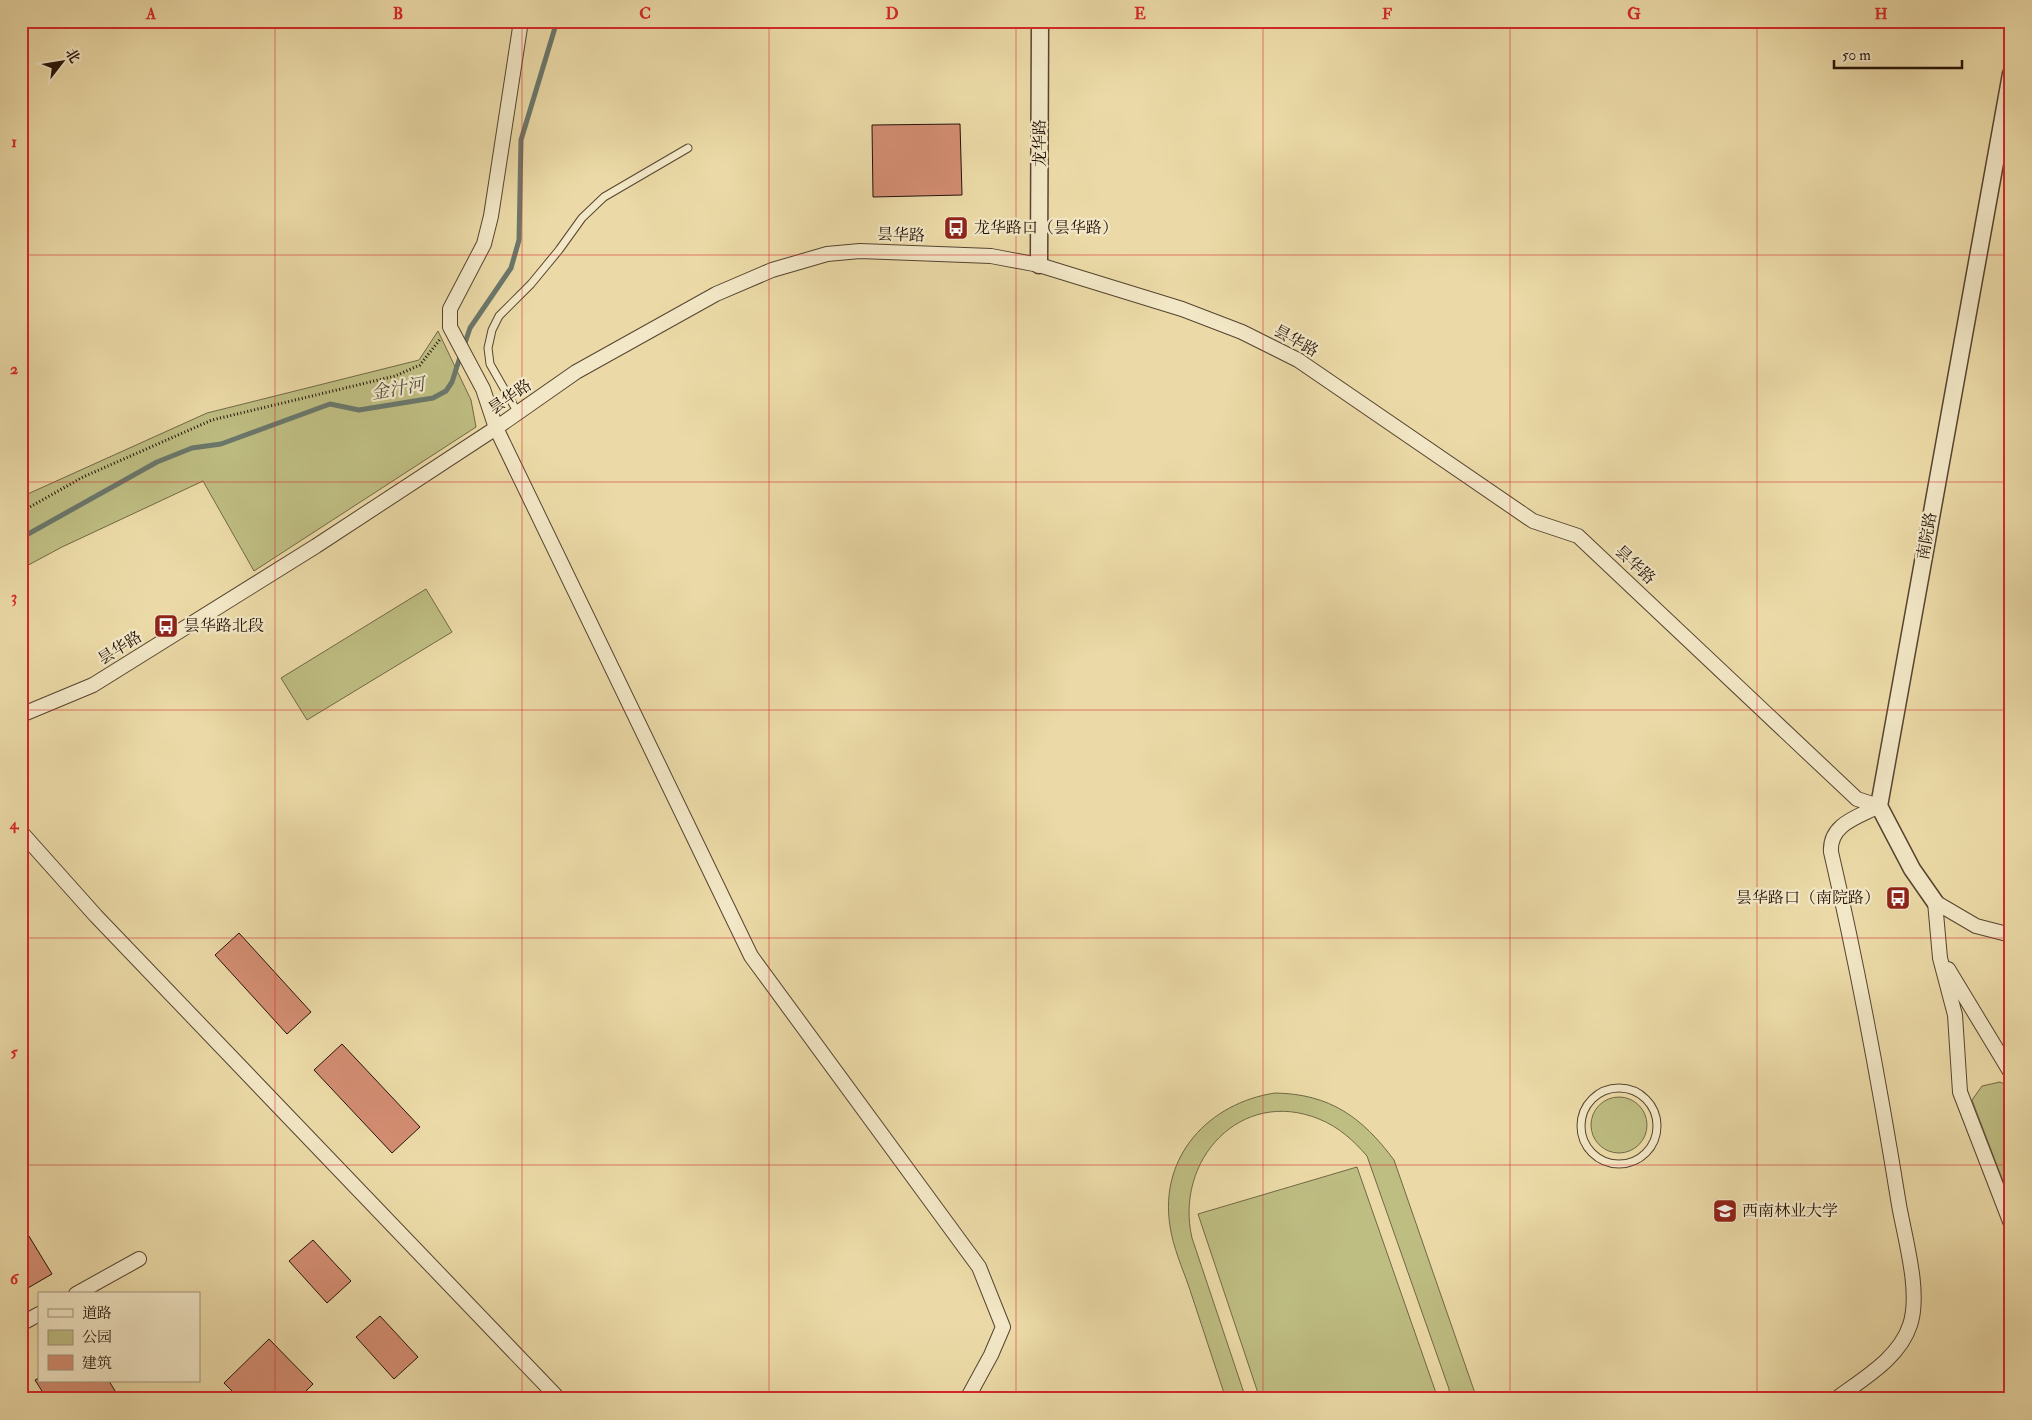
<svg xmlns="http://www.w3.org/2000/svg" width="2032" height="1420" font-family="'IM FELL Double Pica','Noto Serif SC',serif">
	<rect width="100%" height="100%" fill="#ebdaa7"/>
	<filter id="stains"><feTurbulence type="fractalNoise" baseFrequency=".004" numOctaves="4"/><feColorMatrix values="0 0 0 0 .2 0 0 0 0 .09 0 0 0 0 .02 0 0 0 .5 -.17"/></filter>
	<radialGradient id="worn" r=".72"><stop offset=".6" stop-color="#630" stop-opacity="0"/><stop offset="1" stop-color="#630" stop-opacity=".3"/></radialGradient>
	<path fill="#bebd82" stroke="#716845" d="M438 331 471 400 476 427 254 571 203 481 62 547 21 569V497L207 413 419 360Z
		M426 589 452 632 307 720 281 678Z
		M2000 1082 2011 1087V1202L1972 1100 1982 1086Z
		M1275 1093C1330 1094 1362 1117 1394 1160L1477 1399H1449V1389L1367 1156C1354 1141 1339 1127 1319 1119 1241 1087 1174 1160 1192 1238L1246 1399H1226C1214 1362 1201 1324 1189 1287 1182 1267 1173 1247 1170 1226 1159 1156 1209 1103 1275 1093Z
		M1591 1125a28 28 0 1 1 56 0a28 28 0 1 1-56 0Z
		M1357 1167 1436 1393 1417 1399H1260L1198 1214Z"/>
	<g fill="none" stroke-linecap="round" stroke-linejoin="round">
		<path stroke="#6a776b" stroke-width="5" d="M464 346 470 328 511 268 519 240 521 140 557 21
			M21 538 157 462 192 448 221 444 330 404 359 410 433 398 446 391 452 382 461 354"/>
	</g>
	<path fill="#d38d72" stroke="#241208" d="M960 124 962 195 873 197 872 125Z
		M239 933 311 1012 287 1034 215 955Z
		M342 1044 420 1127 392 1153 314 1070Z
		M21 1223 52 1274 21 1292Z
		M313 1240 351 1281 327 1303 289 1261Z
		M380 1316 418 1357 394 1379 356 1337Z
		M269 1339 313 1384 298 1399H240L224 1383Z
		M39 1378V1381H109L120 1399H47L35 1380Z"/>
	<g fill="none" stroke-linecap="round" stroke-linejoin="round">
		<defs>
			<path id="service" d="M518 413 490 364 488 348 492 330 499 316 531 284 559 250 582 218 604 197 688 148
				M1581 1126a38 38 0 1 1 76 0a38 38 0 1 1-76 0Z"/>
			<path id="minor" d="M521 21 491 216 484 244 450 309V327L483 389 496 428 751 956 979 1267 1003 1327 991 1355 967 1399
				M21 715 93 685 316 546 496 428 576 372 716 294 772 270 827 254 860 251 991 256 1039 265 1182 309 1242 332 1298 360 1533 521 1578 536 1857 799 1879 806
				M21 832 96 916 559 1399
				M1935 902 1940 958 1955 1015 1960 1092 2011 1224
				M1935 902 1976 926 2011 935
				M1948 969 2011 1073
				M76 1294 139 1259
				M21 1324 39 1314
				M1836 1399C1862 1379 1899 1359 1910 1325 1921 1293 1905 1239 1899 1205 1880 1087 1858 968 1831 852 1829 824 1858 817 1879 806"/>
			<path id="tertiary" d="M1039 265 1040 21
				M1935 902 1912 869 1879 806 2011 74"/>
		</defs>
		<use href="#service" stroke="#564430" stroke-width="9"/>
		<use href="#minor" stroke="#564430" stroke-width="16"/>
		<use href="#tertiary" stroke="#564430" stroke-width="19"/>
		<path stroke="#241208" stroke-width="3" stroke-dasharray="1 2.5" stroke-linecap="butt" d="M21 512 83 477 212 420 395 376 420 365 441 338"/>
		<use href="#service" stroke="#f2e7c6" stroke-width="7"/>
		<use href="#minor" stroke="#f2e7c6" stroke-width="14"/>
		<use href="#tertiary" stroke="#f2e7c6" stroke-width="16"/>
	</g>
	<path fill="none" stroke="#d62828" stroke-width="1" stroke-opacity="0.55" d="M275 21V1399M522 21V1399M769 21V1399M1016 21V1399M1263 21V1399M1510 21V1399M1757 21V1399M21 255H2011M21 482H2011M21 710H2011M21 938H2011M21 1165H2011"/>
	<defs>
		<symbol id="bus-square" viewBox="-11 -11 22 22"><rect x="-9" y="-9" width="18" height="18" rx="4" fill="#8f2418" stroke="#f2e7c6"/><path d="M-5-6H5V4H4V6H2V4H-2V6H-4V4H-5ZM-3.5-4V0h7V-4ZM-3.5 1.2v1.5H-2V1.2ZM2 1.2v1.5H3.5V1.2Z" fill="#fff"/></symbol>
		<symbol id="university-square" viewBox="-11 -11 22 22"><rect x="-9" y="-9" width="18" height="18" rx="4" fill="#8f2418" stroke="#f2e7c6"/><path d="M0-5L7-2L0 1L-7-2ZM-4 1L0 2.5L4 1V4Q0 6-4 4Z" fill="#fff"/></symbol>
	</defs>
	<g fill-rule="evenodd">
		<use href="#bus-square" x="942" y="214" width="28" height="28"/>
		<use href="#bus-square" x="152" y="612" width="28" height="28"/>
		<use href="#bus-square" x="1884" y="884" width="28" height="28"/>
		<use href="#university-square" x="1711" y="1197" width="28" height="28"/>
	</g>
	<g text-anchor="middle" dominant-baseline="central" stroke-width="4.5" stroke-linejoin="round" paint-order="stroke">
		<g font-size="16" fill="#241208" stroke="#f2e7c6">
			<text transform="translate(1040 143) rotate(-90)">龙华路</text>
			<text transform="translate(901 235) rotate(2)">昙华路</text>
			<text transform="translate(1296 341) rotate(29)">昙华路</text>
			<text transform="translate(510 397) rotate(-35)">昙华路</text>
			<text transform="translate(1927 536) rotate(-80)">南院路</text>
			<text transform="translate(1635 565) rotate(43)">昙华路</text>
			<text transform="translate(120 648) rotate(-32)">昙华路</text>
		</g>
		<g font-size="16" fill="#241208" stroke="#f2e7c6" text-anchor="start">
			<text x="974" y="228">龙华路口（昙华路）</text>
			<text x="184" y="626">昙华路北段</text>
			<text x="1880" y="898" text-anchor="end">昙华路口（南院路）</text>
			<text x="1742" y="1211">西南林业大学</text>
		</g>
		<g font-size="18" font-style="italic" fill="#4d4d42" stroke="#f2e7c6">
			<text transform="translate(398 389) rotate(-10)">金汁河</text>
		</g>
	</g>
	<rect width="2032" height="1420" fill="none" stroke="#ebdaa7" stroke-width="55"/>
	<rect x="38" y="1292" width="162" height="90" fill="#f2e7c6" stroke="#a0927a"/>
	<rect x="48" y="1309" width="25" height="8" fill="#f2e7c6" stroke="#a0927a"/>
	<text x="82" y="1318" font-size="15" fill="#241208">道路</text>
	<rect x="48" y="1330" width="25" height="15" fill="#bebd82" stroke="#a0927a"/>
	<text x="82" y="1342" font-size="15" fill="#241208">公园</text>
	<rect x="48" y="1355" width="25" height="15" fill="#d38d72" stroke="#a0927a"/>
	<text x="82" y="1368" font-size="15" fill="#241208">建筑</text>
	<g transform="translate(62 62) rotate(59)" stroke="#f2e7c6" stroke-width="4" paint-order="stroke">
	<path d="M0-4L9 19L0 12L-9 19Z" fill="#241208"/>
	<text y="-8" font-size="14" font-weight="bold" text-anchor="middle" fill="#241208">北</text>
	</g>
	<path d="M1834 60v8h128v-8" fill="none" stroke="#241208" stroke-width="2.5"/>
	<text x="1842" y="60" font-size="15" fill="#241208" stroke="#f2e7c6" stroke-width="4" paint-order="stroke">50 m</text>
	<rect x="28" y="28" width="1976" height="1364" fill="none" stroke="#d62828" stroke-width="2"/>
	<g font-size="16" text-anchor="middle" font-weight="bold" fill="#d62828">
		<text x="151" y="19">A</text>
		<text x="398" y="19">B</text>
		<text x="645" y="19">C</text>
		<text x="892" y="19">D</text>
		<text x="1140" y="19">E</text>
		<text x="1387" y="19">F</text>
		<text x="1634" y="19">G</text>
		<text x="1881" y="19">H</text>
		<text x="14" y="147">1</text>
		<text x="14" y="374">2</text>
		<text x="14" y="602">3</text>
		<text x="14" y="829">4</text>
		<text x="14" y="1057">5</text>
		<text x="14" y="1284">6</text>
	</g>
	<rect width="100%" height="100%" filter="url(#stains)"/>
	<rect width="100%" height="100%" fill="url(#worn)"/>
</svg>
